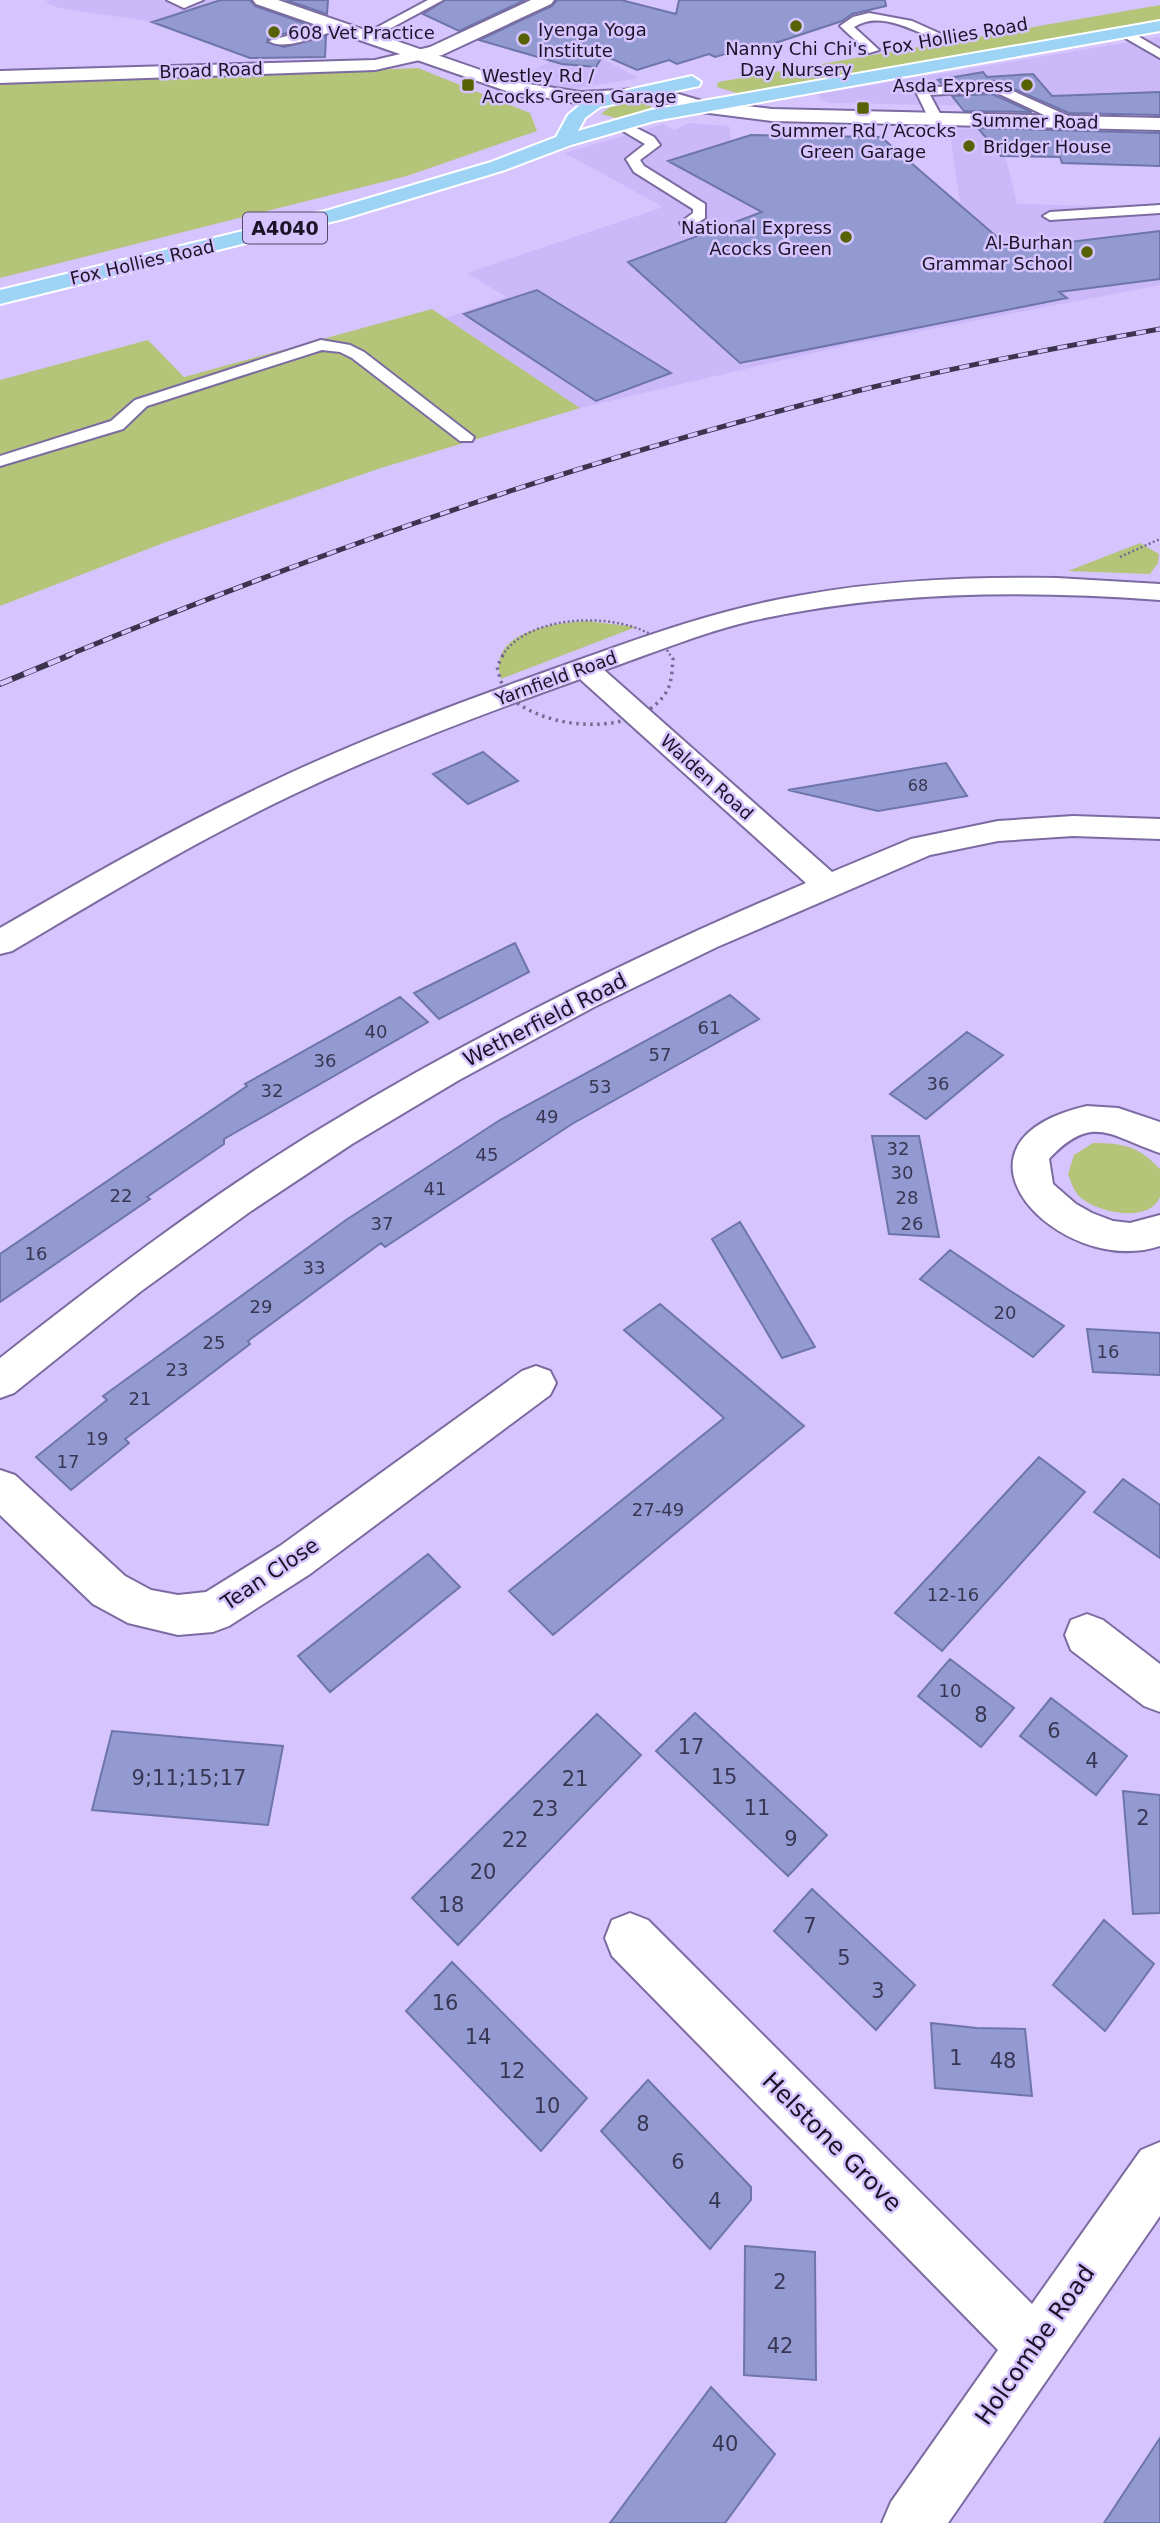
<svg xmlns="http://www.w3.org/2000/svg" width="1160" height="2523" font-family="'DejaVu Sans',sans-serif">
	<rect width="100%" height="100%" fill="#d6c4ff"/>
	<path fill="#cbb8f8" d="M51 0H219L154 22 59 8 45 2Z
		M1160 37V109L831 103 820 100 818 94Z
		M580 47 639 78 579 88 557 87 519 77Z
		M688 123 729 126 734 161 804 198 960 202 949 128 999 130 1017 204 1151 207 1160 218V285L843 346 580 408 445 318 506 297 467 273 663 207 565 153 663 124 675 130Z"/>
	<path fill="#b4c479" d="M1160 5V20L740 94 717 87 718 82Z
		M418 68 530 113 537 131 407 176 0 278V83Z
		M637 101 649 103 652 109 616 118 601 114 610 107Z
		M432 309 580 408 381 468 166 542 0 606V380L148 340 184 377Z
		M1140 543 1159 554 1158 563 1150 574 1068 571Z
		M587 621 636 627 501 679C486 631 555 623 587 621Z
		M1093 1143C1124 1143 1138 1146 1160 1169 1160 1177 1160 1189 1160 1197 1149 1225 1092 1212 1077 1194 1073 1188 1070 1180 1068 1174L1074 1155Z"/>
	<path fill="#939ad2" stroke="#6e75aa" stroke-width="2" d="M221 0H250L255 6 312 26 268 38 267 42 284 47 326 36 325 57 250 58 152 22Z
		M286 0H328L327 14Z
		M445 0H525L459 31 423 14Z
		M557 0H621L676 14 679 0H885L886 6 852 14 842 21 754 50 749 47 715 57 709 54 677 64 669 60 637 70 603 55 596 67 562 64 479 40 552 6Z
		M983 72 987 77 1033 74 1052 96 1160 92V115L1069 113 996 81 942 84 938 80Z
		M992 94 1032 112 964 111 952 96Z
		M978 128 1160 133V166L1062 163 1060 157 1001 156Z
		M751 135 881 137 1011 249 1160 231V279L1059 292 1067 298 740 363 628 262 762 212 668 161Z
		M537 290 671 373 596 401 464 314Z
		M483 752 518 781 468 804 433 774Z
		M946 763 967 796 878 811 788 790Z
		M515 943 529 972 439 1019 414 993Z
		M730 995 759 1019 572 1124 385 1247 381 1243 248 1341 250 1344 125 1439 129 1443 71 1490 36 1457 107 1400 103 1396 346 1220 500 1120Z
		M400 997 428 1022 224 1139V1144L147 1197 150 1199 0 1302V1254L247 1086 245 1084Z
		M967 1032 1003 1055 926 1119 890 1094Z
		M872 1136H919L939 1237 889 1234Z
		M740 1222 815 1347 782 1358 712 1239Z
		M950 1250 1006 1288 1064 1326 1033 1357 920 1279Z
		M660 1304 804 1426 553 1635 509 1591 724 1418 624 1330Z
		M1087 1329 1160 1333V1375L1093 1372Z
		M1039 1457 1085 1492 942 1651 895 1613Z
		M1123 1479 1160 1505V1558L1094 1512Z
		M428 1554 460 1587 330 1692 298 1656Z
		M950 1659 1014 1708 981 1747 918 1696Z
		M1051 1698 1127 1756 1096 1795 1020 1736Z
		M695 1713 827 1835 788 1876 656 1751Z
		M597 1714 641 1755 458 1945 412 1898Z
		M112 1731 283 1746 268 1825 92 1810Z
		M1123 1791 1160 1795V1913L1133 1914Z
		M812 1889 915 1985 876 2030 774 1931Z
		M1104 1920 1154 1964 1105 2031 1053 1985Z
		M452 1962 587 2098 541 2151 406 2011Z
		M931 2023 977 2028 1025 2029 1032 2096 935 2088Z
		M648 2080 751 2187V2200L710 2249 601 2131Z
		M745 2246 815 2252 816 2380 744 2375Z
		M711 2387 775 2454 725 2523H610Z
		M1160 2438V2523H1104Z"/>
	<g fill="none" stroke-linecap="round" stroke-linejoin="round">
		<defs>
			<path id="service" d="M167 0H203L184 8Z
				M428 0H443L369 40 359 37Z
				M869 13 912 21 950 38 944 42C915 33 883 9 854 27L879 50 869 53 840 26 853 17Z
				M336 22 342 26 340 29C323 34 284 52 269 41Z
				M1124 28 1160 49V58L1120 35 1118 32Z
				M995 83 1075 119 1077 122 1075 125H1065L993 91 930 95 943 119 936 123 929 119 916 92 922 88Z
				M623 121 654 137 660 145 640 160 644 166 705 204V218L692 226H682L680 223 693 213V209L634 172 626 159 645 144 618 128 616 125Z
				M1160 205V213L1050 220 1043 216 1050 212Z
				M321 340 350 345 364 352 474 437 472 441H460L352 358 340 352 322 350 147 406 123 429 0 466V456L111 421 135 400Z"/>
			<path id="minor" d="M531 0H554L551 4 442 55 375 70 0 83V71L375 60 430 47Z
				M1057 578 1160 584V600C1023 590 886 591 751 621 701 633 653 653 604 670L832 872 911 839 998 821 1073 816 1160 819V839L1073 836 998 841 930 855 717 947 594 1007 459 1080 352 1144 251 1211 140 1292 14 1393 0 1398V1358C106 1275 213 1193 328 1124 481 1031 641 953 806 883L580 679C482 714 384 751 290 796 194 842 103 897 12 951L0 954V928C88 877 177 826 269 783 363 738 461 702 559 667 637 639 715 610 797 596 883 580 970 577 1057 578Z
				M1087 1106 1118 1108 1160 1122V1153C1111 1137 1093 1112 1049 1159L1053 1184 1076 1204 1092 1213 1113 1221 1130 1223 1160 1215V1246C1062 1279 926 1143 1087 1106Z
				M536 1366 550 1371 556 1383 550 1395 310 1574 229 1626 213 1632 178 1635 128 1623 93 1604 0 1515V1470L15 1475 125 1576 151 1590 178 1595 206 1592 280 1546 522 1371Z
				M1087 1614 1103 1620 1160 1664V1712L1144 1706 1071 1650 1065 1635 1071 1620Z
				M630 1913 648 1920 1032 2304 1141 2150 1160 2142V2216L948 2523H882L891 2502 998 2350 612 1956 605 1938 612 1920Z"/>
			<path id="secondary" d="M253 0H278L515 82 581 92 658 88 702 101 772 109 1160 118V130L772 121 701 112 657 100 581 104 543 97 535 101 256 4Z"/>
			<path id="primary" d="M1160 21V31L654 121 571 145 505 170 343 219 0 304V290L329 210 491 162 556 137 568 115 587 99 692 76 701 82 699 86 600 107 585 118 578 131 651 110Z"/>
		</defs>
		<use href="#service" stroke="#7c6ba0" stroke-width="4"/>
		<use href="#minor" stroke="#7c6ba0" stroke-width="4"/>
		<use href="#secondary" stroke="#7c6ba0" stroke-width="4"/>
		<use href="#primary" stroke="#fff" stroke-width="4"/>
		<path stroke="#776a92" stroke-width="2.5" stroke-dasharray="2 2.5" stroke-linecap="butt" d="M1120 557 1160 539
			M502 656C528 613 620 611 658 639 664 643 667 651 671 656"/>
		<path stroke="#776a92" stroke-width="3.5" stroke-dasharray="2.5 4.5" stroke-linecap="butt" d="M503 655 497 667C500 677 502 690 510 697 546 731 639 738 667 691 672 682 672 669 673 659L670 655"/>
		<use href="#service" fill="#fff" fill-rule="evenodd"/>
		<use href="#minor" fill="#fff" fill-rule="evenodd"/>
		<use href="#secondary" fill="#fff" fill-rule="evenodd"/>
		<use href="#primary" fill="#9dd3f5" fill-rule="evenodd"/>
		<defs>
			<path id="rail-far1" d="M66 656C325 549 589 457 861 390 960 366 1060 347 1160 329"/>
			<path id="rail" d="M0 684 70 655"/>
		</defs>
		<use href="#rail-far1" stroke="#3c334f" stroke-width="5"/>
		<use href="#rail" stroke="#3c334f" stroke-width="6"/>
		<use href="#rail-far1" stroke="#d6c4ff" stroke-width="3.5" stroke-dasharray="10" stroke-linecap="butt"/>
		<use href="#rail" stroke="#d6c4ff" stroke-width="4.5" stroke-dasharray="13" stroke-linecap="butt"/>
	</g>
	<g fill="#566204" stroke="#d6c4ff" stroke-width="2.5">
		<circle cx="796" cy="26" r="7"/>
		<circle cx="274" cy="32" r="7"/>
		<circle cx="524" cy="39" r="7"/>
		<rect x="461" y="78" width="14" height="14" rx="3.5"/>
		<circle cx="1027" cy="85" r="7"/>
		<rect x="856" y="101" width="14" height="14" rx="3.5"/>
		<circle cx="969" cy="146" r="7"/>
		<circle cx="846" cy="237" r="7"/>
		<circle cx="1087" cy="252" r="7"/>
	</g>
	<g text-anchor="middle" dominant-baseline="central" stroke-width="5" stroke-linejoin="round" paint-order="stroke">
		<g font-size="16" fill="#393653">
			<text x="918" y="785">68</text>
		</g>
		<g font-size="18" fill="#1b1429" stroke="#d6c4ff" text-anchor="start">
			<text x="538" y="29">Iyenga Yoga<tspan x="538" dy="21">Institute</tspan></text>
			<text x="288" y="32">608 Vet Practice</text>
			<text x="796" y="48" text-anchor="middle">Nanny Chi Chi's<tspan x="796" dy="21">Day Nursery</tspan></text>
			<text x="482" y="75">Westley Rd /<tspan x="482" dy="21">Acocks Green Garage</tspan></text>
			<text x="1013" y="85" text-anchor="end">Asda Express</text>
			<text x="863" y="130" text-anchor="middle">Summer Rd / Acocks<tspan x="863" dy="21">Green Garage</tspan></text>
			<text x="983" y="146">Bridger House</text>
			<text x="832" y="227" text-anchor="end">National Express<tspan x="832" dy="21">Acocks Green</tspan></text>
			<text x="1073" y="242" text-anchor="end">Al-Burhan<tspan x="1073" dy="21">Grammar School</tspan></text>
		</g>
		<g font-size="18" fill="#1b1429" stroke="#d6c4ff">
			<text transform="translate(955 36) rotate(-10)">Fox Hollies Road</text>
			<text transform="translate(211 70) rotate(-2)">Broad Road</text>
			<text transform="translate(1035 121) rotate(1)">Summer Road</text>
			<text transform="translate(142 262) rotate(-13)">Fox Hollies Road</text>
			<text transform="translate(556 678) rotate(-20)">Yarnfield Road</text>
			<text transform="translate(707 777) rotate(42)">Walden Road</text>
		</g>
		<g font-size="18" fill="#393653">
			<text x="709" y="1027">61</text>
			<text x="376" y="1031">40</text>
			<text x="660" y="1054">57</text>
			<text x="325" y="1060">36</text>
			<text x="938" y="1083">36</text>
			<text x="600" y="1086">53</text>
			<text x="272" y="1090">32</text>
			<text x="547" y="1116">49</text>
			<text x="898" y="1148">32</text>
			<text x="487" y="1154">45</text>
			<text x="902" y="1172">30</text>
			<text x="435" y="1188">41</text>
			<text x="121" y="1195">22</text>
			<text x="907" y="1197">28</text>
			<text x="382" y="1223">37</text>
			<text x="912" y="1223">26</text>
			<text x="36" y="1253">16</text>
			<text x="314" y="1267">33</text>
			<text x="261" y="1306">29</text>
			<text x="1005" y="1312">20</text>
			<text x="214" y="1342">25</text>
			<text x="1108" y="1351">16</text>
			<text x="177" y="1369">23</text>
			<text x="140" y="1398">21</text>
			<text x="97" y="1438">19</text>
			<text x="68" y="1461">17</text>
			<text x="658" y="1509">27-49</text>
			<text x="953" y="1594">12-16</text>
			<text x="950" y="1690">10</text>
		</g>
		<rect fill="#d6c4ff" stroke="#534969" stroke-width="2" x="243" y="212.5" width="84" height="31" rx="5"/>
		<g font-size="19" font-weight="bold" fill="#1b1429">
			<text x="285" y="228">A4040</text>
		</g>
		<g font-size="21" fill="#1b1429" stroke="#d6c4ff">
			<text transform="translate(545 1020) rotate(-27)">Wetherfield Road</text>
			<text transform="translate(270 1574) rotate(-34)">Tean Close</text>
		</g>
		<g font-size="21" fill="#393653">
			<text x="981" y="1715">8</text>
			<text x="1054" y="1731">6</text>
			<text x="691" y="1747">17</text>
			<text x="1092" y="1761">4</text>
			<text x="724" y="1777">15</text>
			<text x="189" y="1778">9;11;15;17</text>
			<text x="575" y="1779">21</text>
			<text x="757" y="1808">11</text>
			<text x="545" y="1809">23</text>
			<text x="1143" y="1818">2</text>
			<text x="791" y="1839">9</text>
			<text x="515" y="1840">22</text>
			<text x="483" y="1872">20</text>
			<text x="451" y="1905">18</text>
			<text x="810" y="1926">7</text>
			<text x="844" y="1958">5</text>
			<text x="878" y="1991">3</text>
			<text x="445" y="2003">16</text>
			<text x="478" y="2037">14</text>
			<text x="956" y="2058">1</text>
			<text x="1003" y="2061">48</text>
			<text x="512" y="2071">12</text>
			<text x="547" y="2106">10</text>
			<text x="643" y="2124">8</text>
			<text x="678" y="2162">6</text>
			<text x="715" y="2201">4</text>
			<text x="780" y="2282">2</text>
			<text x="780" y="2346">42</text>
			<text x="725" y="2444">40</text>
		</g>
		<g font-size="24" fill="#1b1429" stroke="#d6c4ff">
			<text transform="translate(832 2142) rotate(45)">Helstone Grove</text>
			<text transform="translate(1035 2345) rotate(-55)">Holcombe Road</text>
		</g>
	</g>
</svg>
